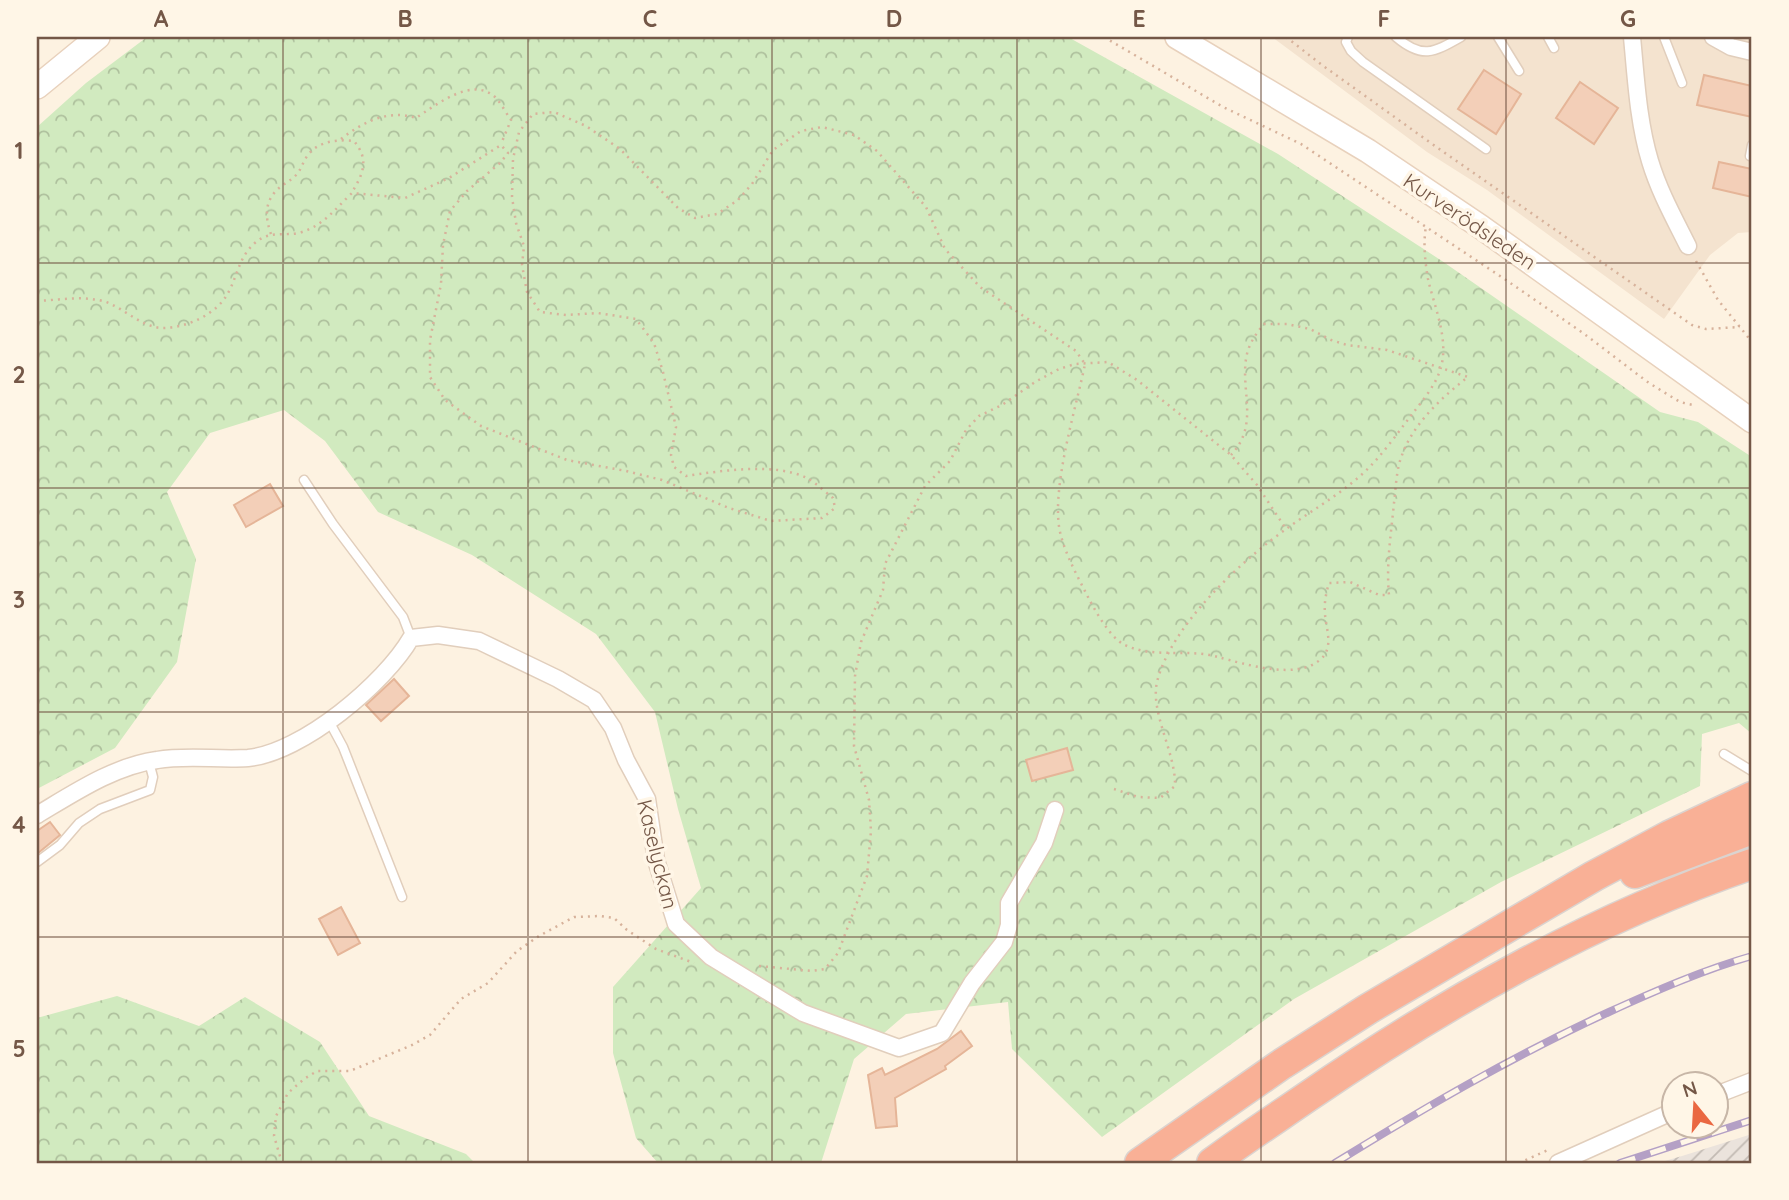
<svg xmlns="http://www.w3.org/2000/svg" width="1789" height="1200" font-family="Quicksand,sans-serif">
	<defs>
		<pattern id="industrial-furrows" width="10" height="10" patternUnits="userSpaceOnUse" patternTransform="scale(1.75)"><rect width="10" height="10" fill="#ebe3dc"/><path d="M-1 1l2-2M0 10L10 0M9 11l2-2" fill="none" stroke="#c3bbb4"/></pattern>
		<pattern id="forest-crowns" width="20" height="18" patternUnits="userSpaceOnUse" patternTransform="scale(1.75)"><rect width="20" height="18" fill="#d1eabf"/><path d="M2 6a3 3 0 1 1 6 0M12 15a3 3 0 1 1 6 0" fill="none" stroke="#aec09d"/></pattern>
	</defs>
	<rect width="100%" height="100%" fill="#fdf2e1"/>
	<path fill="#f4e3cf" d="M1272 37H1752V232L1738 233 1710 255 1664 319 1487 190 1427 152Z"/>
	<path fill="url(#industrial-furrows)" d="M1752 1134V1163H1658L1682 1156Z"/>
	<path fill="url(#forest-crowns)" d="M147 37H1068L1278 154 1442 261 1660 412 1698 422 1752 457V734L1739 723 1702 734 1700 786 1501 882 1294 999 1102 1137 1012 1049 1008 1002 906 1014 854 1059 821 1163H658L636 1138 613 1053V987L701 888 678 809 655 712 596 634 472 555 378 512 325 441 284 410 210 433 167 492 196 559 177 662 115 748 37 789V127L86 83Z
		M117 996 199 1026 245 997 320 1042 369 1116 466 1154 475 1163H37V1018Z"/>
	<path fill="#f3cfb8" stroke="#e5b598" stroke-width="2" d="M1484 70 1521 94 1496 134 1458 109Z
		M1704 75 1752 86V117L1697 105Z
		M1580 82 1618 108 1594 144 1556 118Z
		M1719 162 1752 169V197L1713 188Z
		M270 484 283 506 246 527 234 505Z
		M394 679 409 696 381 721 366 705Z
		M1067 748 1073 770 1032 781 1026 760Z
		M50 822 60 835 37 854V831Z
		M341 907 360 943 338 955 319 919Z
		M961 1031 972 1046 945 1066 946 1069 895 1098 897 1126 876 1128 868 1075 882 1068 885 1075 937 1049Z"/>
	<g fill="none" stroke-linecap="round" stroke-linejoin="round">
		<defs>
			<path id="lane" d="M1348 37 1346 42 1351 51 1363 62 1486 149
				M1396 37C1422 59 1433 53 1461 37
				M1498 37 1519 71
				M1548 37 1554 48
				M1664 37 1682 83
				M1750 156 1752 145
				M304 480 333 524 403 617 411 638
				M329 721 343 747 402 897
				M1724 754 1752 771
				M37 862 60 845 79 823 100 809 150 790 153 777 149 762"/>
			<path id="street" d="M1632 37C1636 78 1638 121 1650 161 1659 191 1674 218 1688 246
				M1713 37 1731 47 1752 52
				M37 815C74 793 114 766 157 760 187 755 218 760 248 758 302 753 385 683 411 638L438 635 479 641 558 679 594 700 613 728 626 760 647 799 656 860 676 924 711 957 803 1013 899 1048 942 1033 972 983 1004 942 1009 925V903L1044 843 1055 810
				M1716 1095 1752 1081
				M1558 1163 1674 1111"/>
			<path id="secondary" d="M1177 37 1368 151 1481 227 1752 421
				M37 87 98 37"/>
			<path id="highway" d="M1635 873 1752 829
				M1140 1163 1282 1064 1368 1009 1594 876 1669 836 1752 797
				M1212 1163C1243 1140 1275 1119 1307 1097 1446 1002 1593 918 1752 864"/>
		</defs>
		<use href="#lane" stroke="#e1cebc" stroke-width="11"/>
		<use href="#street" stroke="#e1cebc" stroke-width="19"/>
		<use href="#secondary" stroke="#e8d1bc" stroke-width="26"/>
		<use href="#highway" stroke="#dbd3cf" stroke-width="33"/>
		<path stroke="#d7b29b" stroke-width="2.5" stroke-dasharray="2 5" stroke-linecap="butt" d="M1104 37 1223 107 1301 144 1506 280 1583 333 1649 383 1680 402 1693 405
			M1286 37 1322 65 1435 146 1692 325 1706 329 1740 327
			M341 139C363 122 388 109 416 118 436 105 472 76 495 97 501 103 506 113 511 120L501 144
			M271 234C265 217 264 201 279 188 285 183 292 180 297 174 302 168 303 161 308 155 318 141 339 139 354 141 369 159 364 173 352 192
			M1696 261 1718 300 1752 342
			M37 301C60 300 84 295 106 302 125 309 144 329 165 328 188 327 217 314 228 293 238 275 239 256 256 242 270 230 286 237 302 232 324 225 336 208 352 193L405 198 449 178 501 145 508 153 500 163 467 191 450 211 443 245 441 284 430 340V377L445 400 481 426 567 460 626 471 662 480 729 508 771 521 822 518 835 508 833 498C825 492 816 483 807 478 774 462 721 471 686 476L674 467 671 455 676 427 663 372 654 343 636 319 598 313 566 315 540 312 527 292 522 265 524 246 516 223 512 197 513 159 519 132 533 114 554 112 586 126 620 149 678 208 695 218 717 214 738 200 752 184 773 150 801 131 822 127 854 135 877 151 926 207 945 249 980 287 1076 351 1085 364C1076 409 1049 494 1061 536 1067 558 1079 579 1089 599 1096 612 1111 639 1125 645 1154 659 1188 648 1218 657 1245 664 1297 681 1321 659 1334 647 1326 629 1325 614 1324 603 1326 593 1329 583L1350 582 1379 595H1389C1386 565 1391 534 1394 503 1396 488 1396 470 1402 455 1413 424 1442 397 1468 377L1387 350 1347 345 1331 340 1310 329 1287 324H1264C1255 335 1248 345 1246 359 1241 393 1259 425 1231 455
			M1114 789 1138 797 1160 798 1175 786C1176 753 1150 713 1157 682 1171 625 1242 560 1289 527 1311 511 1334 498 1354 481 1376 464 1393 439 1410 417 1421 402 1436 386 1441 367 1449 339 1434 306 1428 279 1425 261 1423 244 1426 226
			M759 966 812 971 825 969 838 953 867 876 871 831 869 800 854 746 855 676 861 642 883 590 885 564 925 486 950 461 966 430 979 416 1002 405 1035 382 1059 369 1075 364 1108 362 1137 380 1231 455 1257 485 1286 529
			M282 1163 274 1136 276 1116 288 1093 304 1079 317 1071H350L412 1045 430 1035 461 999 488 983 517 951 539 936 574 917 600 916 614 918 627 930 656 949 694 963
			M1519 1163 1548 1150"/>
		<use href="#lane" stroke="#fff" stroke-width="8"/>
		<use href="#street" stroke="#fff" stroke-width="16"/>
		<use href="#secondary" stroke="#fff" stroke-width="23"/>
		<use href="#highway" stroke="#f9b096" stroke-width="30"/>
		<defs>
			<path id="rail" d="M1335 1163C1424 1108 1513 1056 1609 1012 1655 991 1703 970 1752 956
				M1620 1163 1752 1120"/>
		</defs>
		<use href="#rail" stroke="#b4a0c5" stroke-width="8"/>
		<use href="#rail" stroke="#fff6e7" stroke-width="5" stroke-dasharray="16" stroke-linecap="butt"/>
	</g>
	<path fill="none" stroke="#745747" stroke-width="2" stroke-opacity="0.55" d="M283 37V1163M528 37V1163M772 37V1163M1017 37V1163M1261 37V1163M1506 37V1163M37 263H1752M37 488H1752M37 712H1752M37 937H1752"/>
	<g text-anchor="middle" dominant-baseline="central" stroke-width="7" stroke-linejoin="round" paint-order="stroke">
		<g font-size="21" fill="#745747" stroke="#fff6e7">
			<text transform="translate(1470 221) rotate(34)">Kurverödsleden</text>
			<text transform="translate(658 854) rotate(76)">Kaselyckan</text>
		</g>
	</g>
	<rect width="1789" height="1200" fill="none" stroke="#fff6e7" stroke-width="77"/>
	<g transform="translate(1695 1105) rotate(342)"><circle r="33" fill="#fff6e7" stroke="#c7b6a7" stroke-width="2"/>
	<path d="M0-5L12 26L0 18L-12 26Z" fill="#ea6842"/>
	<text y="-10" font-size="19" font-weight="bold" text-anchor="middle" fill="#745747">N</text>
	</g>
	<rect x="38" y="38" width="1712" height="1124" fill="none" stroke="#745747" stroke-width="2.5"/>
	<g font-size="23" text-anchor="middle" font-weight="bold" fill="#745747">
		<text x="161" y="27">A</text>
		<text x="405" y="27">B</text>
		<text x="650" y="27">C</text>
		<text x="894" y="27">D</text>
		<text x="1139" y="27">E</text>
		<text x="1384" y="27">F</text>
		<text x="1628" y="27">G</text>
		<text x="19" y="159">1</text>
		<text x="19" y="383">2</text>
		<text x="19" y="608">3</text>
		<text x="19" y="833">4</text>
		<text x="19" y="1057">5</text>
	</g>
</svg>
